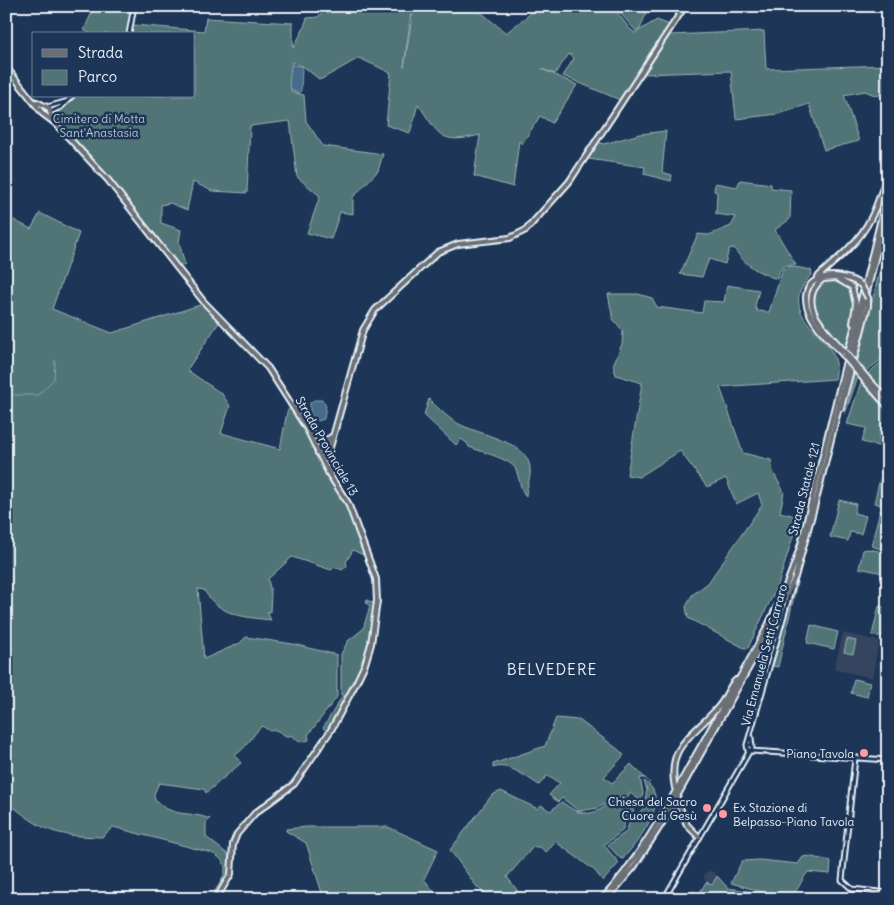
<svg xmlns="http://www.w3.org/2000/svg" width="894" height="905" font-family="Delius,sans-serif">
	<rect width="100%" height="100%" fill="#1d3557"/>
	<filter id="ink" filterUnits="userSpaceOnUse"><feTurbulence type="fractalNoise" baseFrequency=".02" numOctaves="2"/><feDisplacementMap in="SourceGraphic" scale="10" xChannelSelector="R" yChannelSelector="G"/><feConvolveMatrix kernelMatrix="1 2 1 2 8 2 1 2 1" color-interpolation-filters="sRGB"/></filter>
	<g filter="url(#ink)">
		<path fill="#354461" d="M843 633 879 641 872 678 834 669Z
			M704 877a6 6 0 1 1 12 0a6 6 0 1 1-12 0Z"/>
		<path fill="#517576" stroke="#9cb3b7" d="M90 6H132V18L128 34H91L84 30 92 12Z
			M327 6H412L404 67 414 6H477V9L506 33 540 6H612L630 29 635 33 657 20 670 25 620 100 563 76 574 58 569 54 555 74 542 69 577 85 552 123 540 116 522 144 519 141 513 187 474 176 480 135C440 145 440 136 418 104L410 133 386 125 391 73 359 58 320 80 304 67 292 62 291 92 304 95 306 121 323 146 383 154 378 171 353 197V214L340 212 331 239 307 233 320 196 297 177 290 121 250 126 247 193 212 191 193 182 187 210 170 203 161 205V223L181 230 179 242 185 265 178 266 110 180 52 117 76 96H194V34H131L134 25 204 31 206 18 293 23V48L303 30 307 18 318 17Z
			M614 6H649L640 29 636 31Z
			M764 31 766 69 888 65V91L877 96 865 91 844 95 859 141 824 150 809 104 778 114 736 119 731 71 644 74 670 35Z
			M666 131 662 172 672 175 671 181 644 174 645 167 588 159 599 142 604 144 640 134Z
			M740 180 771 184V188L791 190 790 219 775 230 796 265C784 264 780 267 777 279 759 273 744 265 734 248L729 249 725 264 709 259 702 277 680 274 698 234 709 235 731 226 736 217 716 214 717 192 714 191 715 183 737 187Z
			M40 213 79 233 52 309 112 333 203 304 220 321 187 370 222 394 230 406 221 433 280 449 287 412 290 407 306 432 326 476 345 501 365 556 353 550 346 562 347 566 342 570 335 567 331 570 292 557 268 579 271 593 270 612H267L271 620C244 617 219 616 204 590L198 589 204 659 240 643 246 637 293 644 337 655V697L308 735 309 740 301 742 290 735 288 737 276 730 270 731 262 726C252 735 247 748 235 755L241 763 206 793 204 789 159 783 154 794 155 800C175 819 188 810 210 819L206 823V837L230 856 228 875 214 899H210C220 881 237 866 212 853L113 827 102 837C54 836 44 832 6 801V218L8 217 31 229Z
			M888 236V344L886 356 858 377 845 414Z
			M790 266 811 270 812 274C773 315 831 332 836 363 837 368 836 374 835 379L720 387 743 453 771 460 773 472 784 492 780 512 799 517 779 582 748 648H744L688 618 686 607 692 595 708 583 762 505 758 493 736 504 726 478 707 487 680 451 639 477 627 475 642 383 616 375 613 365 622 344 623 331 613 319 608 294H638L652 298 657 307 702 313 704 301 724 302 727 285 759 290 755 306 757 311 769 312 783 269Z
			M834 279C839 281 845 283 849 286 863 300 849 332 845 349 831 332 786 286 834 279Z
			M885 359 888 398 867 374Z
			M861 382 888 410V434L880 432 878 439 884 440 882 447 862 442 866 428 847 424Z
			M429 399C436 406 444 414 452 420 472 434 522 439 529 463 533 476 526 485 526 497 519 487 520 478 515 468 510 459 479 451 469 447L467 443 461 439 456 445 424 415Z
			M880 479 888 481V507L874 503Z
			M839 500 856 504 854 513 866 516 861 534 850 532 848 541 830 537Z
			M880 510 888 512V551L871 546Z
			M868 549 888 553V574L859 568 863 550Z
			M802 561 778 667 773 666Z
			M367 600 375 604 368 644 363 664 329 730H326L323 728 343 695H341V654L348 641 363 629 370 606 366 603Z
			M879 606 888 608 882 637 872 635Z
			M811 625 838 632 834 649 807 643Z
			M847 639 856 641 853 654 844 652Z
			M854 679 870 683 867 697 851 693Z
			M556 718 579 720 619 750 624 755 604 777 612 783 631 764 650 783 645 778H640L643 793 641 801 630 793 625 801 616 797 598 808 579 811 562 798 558 802 549 795 560 783 547 776 539 785C526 777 508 762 493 768V764L545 746Z
			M644 781C674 799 637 842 623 859L620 858 608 845 626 832 631 819 643 809 647 790Z
			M501 791 538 809 541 805 550 811 562 802C574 811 586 818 601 809 606 805 609 801 615 800L631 805 634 812 625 822 622 831 604 845 619 863 603 881 594 870 556 842 546 852 540 847H533L507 877 524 899H491L477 887 450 850 492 795Z
			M307 827H388L438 850 424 879 440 899H324L306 843 286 831V829Z
			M807 856 831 861 830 874 808 872C799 882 798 898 781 897L731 883 742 861 760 860 798 864 803 857Z
			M717 876 728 888 761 893 777 899H689L693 891 699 894 706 882 712 885Z"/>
		<path fill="#446d8b" stroke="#86a2b7" d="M291 65 300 66 302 69 301 90 299 93 293 91 289 85Z
			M322 400 326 406 324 419 318 421 310 414V403L314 400Z"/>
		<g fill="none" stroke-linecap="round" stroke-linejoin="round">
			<path stroke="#86a2b7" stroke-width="1" d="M6 395H38L54 379 55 360"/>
			<defs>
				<path id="minor" d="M129 34 134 6
					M47 107 65 102
					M50 112 61 107 72 96
					M751 737 752 749 748 751 747 745H752
					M747 745 792 587
					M751 751 888 760
					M855 758 842 880 852 889 888 893
					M664 899 749 752"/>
				<path id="major" d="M6 67 43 114 55 123 108 180 204 302 268 368 307 429 329 474 348 503 376 579 377 601 371 644 365 664 356 683 331 730 294 784 255 813 237 834 233 844 231 874 216 899
					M37 102 49 108 52 119
					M817 278C827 267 839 259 849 248 872 226 878 202 888 172
					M845 352C828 332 793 303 823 279L836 278 852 287 856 304 853 323
					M844 356C832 342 812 325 807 306 799 272 841 270 861 285
					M868 379 888 400
					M865 381 888 407
					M841 408 868 306V298
					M309 431 321 441 330 438
					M318 453 331 437
					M331 475 329 451 363 330 375 310 438 252 458 244 510 238 526 230 569 182 685 6
					M675 788C666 744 694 736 719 706 726 698 728 687 736 680
					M677 800 687 825 699 837
					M602 899C646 852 674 792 706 737 741 674 781 612 801 544L888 190
					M607 899 634 867 661 825 771 628 795 577 818 493 888 206"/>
			</defs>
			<use href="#minor" stroke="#e8f1f8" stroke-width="7"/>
			<use href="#major" stroke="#e8f1f8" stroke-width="8"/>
			<use href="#minor" stroke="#1d3557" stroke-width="3"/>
			<use href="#major" stroke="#6b6f75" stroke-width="4"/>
			<defs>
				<path id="major-bridge" d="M861 285 868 298
					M845 352 868 379
					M844 356 865 381"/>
			</defs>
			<use href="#major-bridge" stroke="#e8f1f8" stroke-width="8" stroke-linecap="butt"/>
			<use href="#major-bridge" stroke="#6b6f75" stroke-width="4"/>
		</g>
	</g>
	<g fill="#ff9aa2" stroke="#1d3557" stroke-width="2">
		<circle cx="864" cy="753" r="5"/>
		<circle cx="707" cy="808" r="5"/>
		<circle cx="723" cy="814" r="5"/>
	</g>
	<g text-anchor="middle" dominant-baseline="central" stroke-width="5" stroke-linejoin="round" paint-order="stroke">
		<g font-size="12" fill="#b3c6ca" stroke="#1d3557">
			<text x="99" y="118">Cimitero di Motta<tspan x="99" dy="14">Sant'Anastasia</tspan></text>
		</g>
		<g font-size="12" fill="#e8f1f8" stroke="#1d3557">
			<text transform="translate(327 446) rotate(60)">Strada Provinciale 13</text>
			<text transform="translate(804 489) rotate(-76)">Strada Statale 121</text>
			<text transform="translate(764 655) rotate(-75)">Via Emanuela Setti Carraro</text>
		</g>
		<g font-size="12" fill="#e8f1f8" stroke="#1d3557" text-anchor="end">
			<text x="854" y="753">Piano Tavola</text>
			<text x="697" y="801">Chiesa del Sacro<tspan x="697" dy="14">Cuore di Gesù</tspan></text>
			<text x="733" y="807" text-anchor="start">Ex Stazione di<tspan x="733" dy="14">Belpasso-Piano Tavola</tspan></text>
		</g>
		<g font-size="15" letter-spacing="1" fill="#e8f1f8" stroke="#1d3557">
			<text x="552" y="669">BELVEDERE</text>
		</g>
	</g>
	<rect width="894" height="905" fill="none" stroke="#1d3557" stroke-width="25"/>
	<rect x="12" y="12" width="869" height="880" fill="none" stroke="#e8f1f8" stroke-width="2" filter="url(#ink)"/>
	<rect x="32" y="32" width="162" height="65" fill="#1d3557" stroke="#6e8097"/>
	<rect x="42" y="49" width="25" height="8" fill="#6b6f75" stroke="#6e8097"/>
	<text x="78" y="58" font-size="15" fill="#e8f1f8">Strada</text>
	<rect x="42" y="70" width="25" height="15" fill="#517576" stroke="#6e8097"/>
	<text x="78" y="82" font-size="15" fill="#e8f1f8">Parco</text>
</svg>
